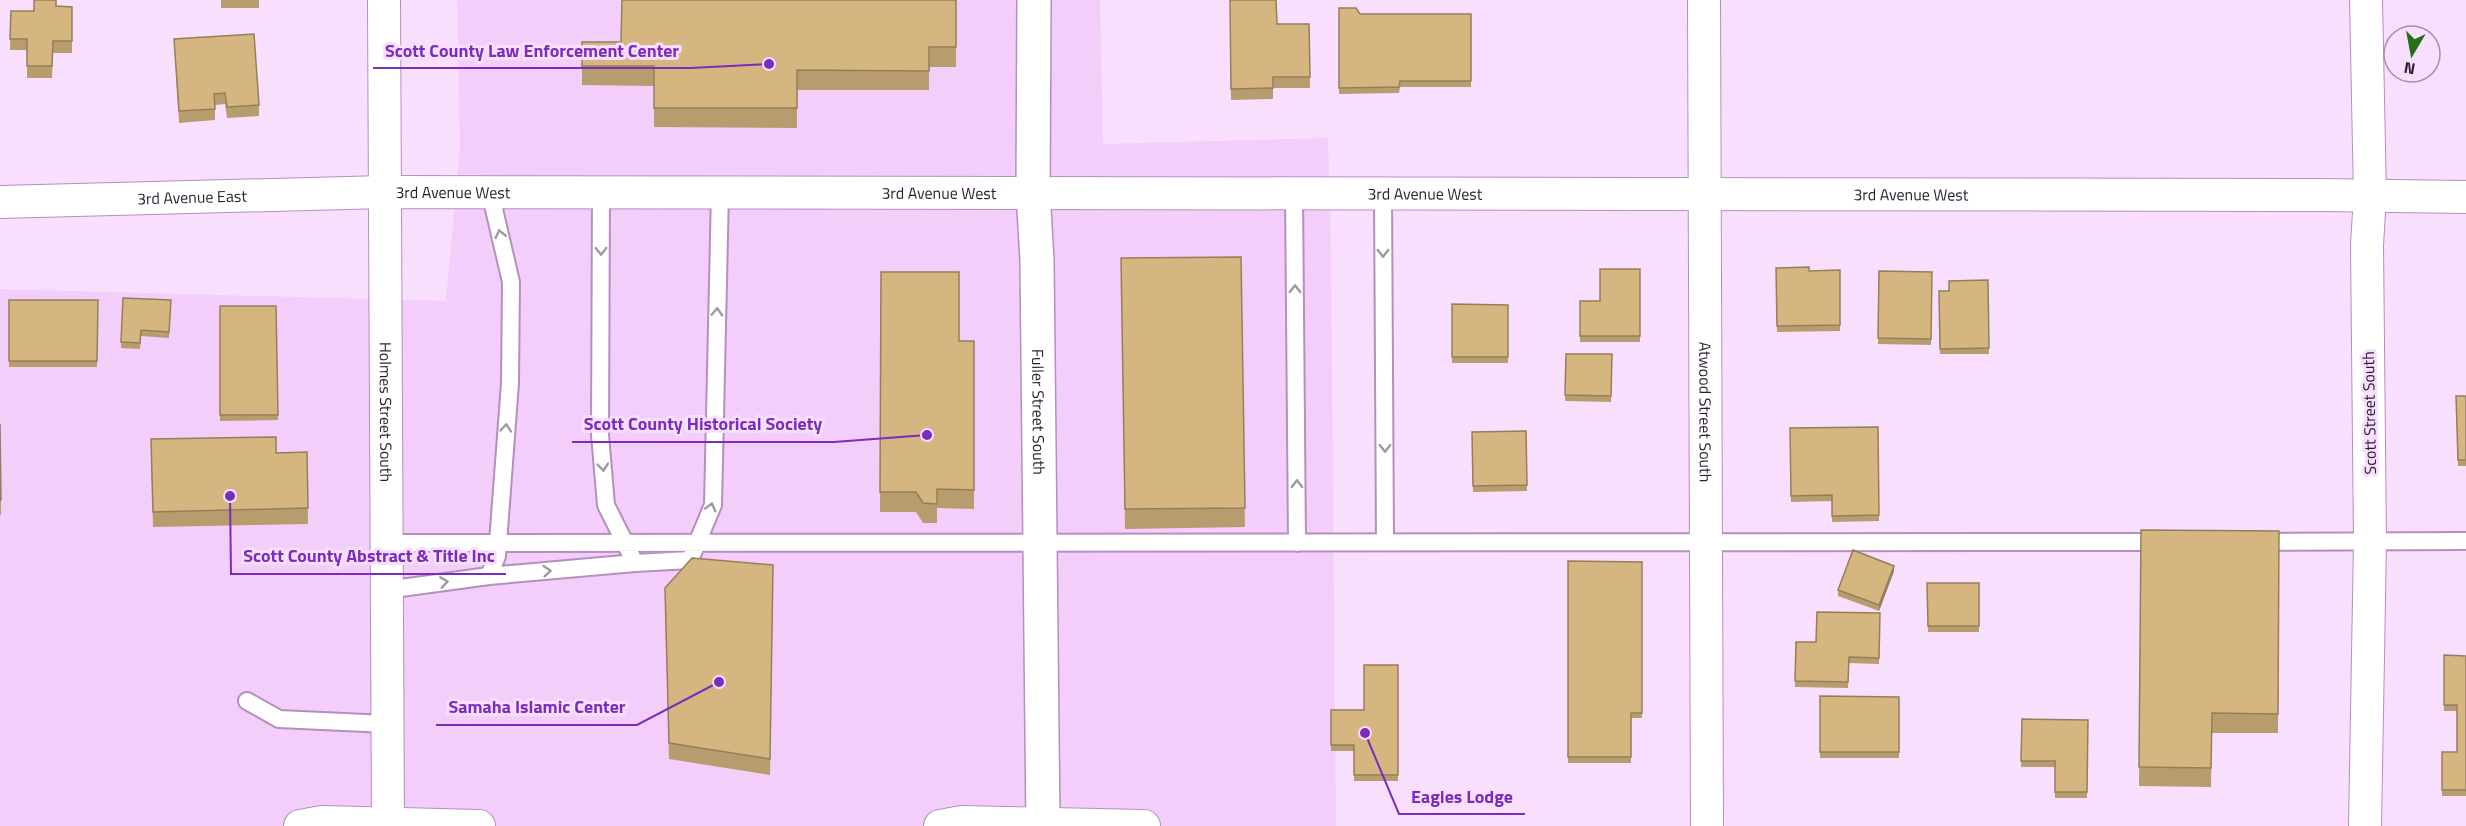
<svg xmlns="http://www.w3.org/2000/svg" width="2466" height="826" font-family="'Titillium Web',sans-serif">
	<rect width="100%" height="100%" fill="#f8dffd"/>
	<path fill="#f3cefa" d="M457 0H1100L1103 144 1328 138 1331 253 1336 826H0V289L446 301 460 148Z"/>
	<g fill="none" stroke-linecap="round" stroke-linejoin="round">
		<defs>
			<path id="service" d="M601 193 600 435 606 505 635 563 690 560 713 505 720 192
				M1294 194 1297 543
				M1383 194 1385 542
				M2257 542 2466 541
				M386 543 2162 542
				M489 576 635 563
				M386 590 489 576 497 556 510 383 511 282 490 192
				M247 701 279 719 387 724"/>
			<g id="minor">
				<path id="s1" d="M384 0 388 826"/>
				<path id="s2" d="M1704 0 1707 826"/>
				<path id="s3" d="M0 202 384 192 2320 195 2466 197"/>
				<path d="M300 826 322 822 479 826"/>
				<path d="M940 826 962 822 1144 826"/>
				<path d="M2365 826 2370 542 2367 245 2370 196 2366 0"/>
			</g>
			<g id="tertiary">
				<path id="s4" d="M1034 0 1033 192 1037 260 1043 826"/>
			</g>
		</defs>
		<use href="#service" stroke="#b58fbd" stroke-width="20"/>
		<use href="#minor" stroke="#b58fbd" stroke-width="34"/>
		<use href="#tertiary" stroke="#b58fbd" stroke-width="36"/>
		<use href="#service" stroke="#fff" stroke-width="16"/>
		<use href="#minor" stroke="#fff" stroke-width="32"/>
		<use href="#tertiary" stroke="#fff" stroke-width="33"/>
	</g>
	<path fill="#b79d6e" d="M221 0H259V8H221Z
		M1230 0 1277 24H1309L1310 88H1273V99L1231 100Z
		M956 2V67H929V90H797V128L654 127V86L582 85V42H621Z
		M56 6 72 7V53H53L52 78H27V50H10L11 11H34Z
		M1339 8 1360 14H1471V87H1400L1399 93 1339 94Z
		M174 39 259 105V116L227 118 225 104 215 105V120L179 123Z
		M1241 257 1245 527 1125 529 1121 258Z
		M1776 268 1809 271 1840 270V331L1777 332Z
		M1640 269V342H1580V301H1600Z
		M1879 271 1932 272 1931 345 1878 344Z
		M881 272 959 341H974V509L937 508V523H923L916 512H880Z
		M1988 280 1989 354H1940L1939 291H1949Z
		M123 298 171 300 169 338 141 336 140 349 121 348Z
		M9 300H98L97 367H9Z
		M1452 304 1508 305V363H1452Z
		M220 306H276L278 420 220 421Z
		M1566 354H1612L1611 402 1565 401Z
		M2456 396H2466V466H2458Z
		M0 424 1 500V515H0Z
		M1878 427 1879 521 1832 522V501L1791 502 1790 428Z
		M1526 431 1527 491 1473 492 1472 432Z
		M307 452 308 524 153 527 151 455Z
		M2141 530 2279 531 2278 733H2212L2211 787 2139 786Z
		M1568 561 1642 562V718H1631V763H1568Z
		M773 565 770 775 669 759 665 604Z
		M1894 571 1879 611 1838 596V590Z
		M1927 583H1979V632H1928Z
		M1880 613 1879 664 1849 663 1848 688 1795 687 1796 642H1816Z
		M2444 655 2466 656V796H2442V752H2457V711H2444Z
		M1398 665V781H1354V751H1331V710H1364Z
		M1820 696 1899 697V758H1820Z
		M2022 719 2088 720 2087 798H2055V767H2021Z"/>
	<path fill="#957f5a" d="M1894 566V571L1879 611V605Z"/>
	<path fill="#d5b680" stroke="#957f5a" stroke-width="1.5" d="M34 0H56V6L72 7V41H53L52 66H27V39H10L11 11H34Z
		M622 0H956V47H929V71L797 70V108H654V66H582V42H621Z
		M1230 0H1276L1277 24H1309L1310 77H1273V88L1231 89Z
		M1339 8H1356L1360 14H1471V81H1400L1399 87 1339 88Z
		M254 34 259 105 227 107 225 93 214 94 215 109 179 111 174 39Z
		M1241 257 1245 508 1125 509 1121 258Z
		M1809 267V271L1840 270V325L1777 326 1776 268Z
		M1600 269H1640V336H1580V301H1600Z
		M1879 271 1932 272 1931 339 1878 338Z
		M881 272H959V341H974V490L937 489V504L923 503 916 492H880Z
		M1988 280 1989 348 1940 349 1939 291H1949V281Z
		M123 298 171 300 169 332 141 330 140 343 121 342Z
		M9 300H98L97 361H9Z
		M1452 304 1508 305V357H1452Z
		M220 306H276L278 415H220Z
		M1566 354H1612L1611 396 1565 395Z
		M2456 396H2466V460H2458Z
		M0 424 1 500H0Z
		M1878 427 1879 515 1832 516V495L1791 496 1790 428Z
		M1526 431 1527 485 1473 486 1472 432Z
		M276 437V453L307 452 308 508 153 512 151 439Z
		M2141 530 2279 531 2278 714 2212 713 2211 768 2139 767Z
		M1853 550 1894 566 1879 605 1838 590Z
		M692 558 773 565 770 759 669 743 665 588Z
		M1568 561 1642 562V713H1631V757H1568Z
		M1927 583H1979V626H1928Z
		M1817 612 1880 613 1879 658 1849 657 1848 682 1795 681 1796 642H1816Z
		M2444 655 2466 656V790H2442V752H2457V705H2444Z
		M1364 665H1398V775H1354V745H1331V710H1364Z
		M1820 696 1899 697V752H1820Z
		M2022 719 2088 720 2087 792H2055V761H2021Z"/>
	<defs><path id="oneway-chevron" d="M-2-3.5L2.5 0L-2 3.5" fill="none" stroke-width="1.6" stroke-linecap="round" stroke-linejoin="round" transform="scale(1.5)"/></defs>
	<g stroke="#a099a1">
		<use href="#oneway-chevron" transform="translate(500 234) rotate(-103)"/>
		<use href="#oneway-chevron" transform="translate(601 251) rotate(90)"/>
		<use href="#oneway-chevron" transform="translate(1383 253) rotate(90)"/>
		<use href="#oneway-chevron" transform="translate(1295 289) rotate(-90)"/>
		<use href="#oneway-chevron" transform="translate(717 312) rotate(-88)"/>
		<use href="#oneway-chevron" transform="translate(506 428) rotate(-85)"/>
		<use href="#oneway-chevron" transform="translate(1385 448) rotate(90)"/>
		<use href="#oneway-chevron" transform="translate(603 467) rotate(85)"/>
		<use href="#oneway-chevron" transform="translate(1297 484) rotate(-90)"/>
		<use href="#oneway-chevron" transform="translate(711 507) rotate(-75)"/>
		<use href="#oneway-chevron" transform="translate(547 571) rotate(-5)"/>
		<use href="#oneway-chevron" transform="translate(444 582) rotate(-8)"/>
	</g>
	<g text-anchor="middle" dominant-baseline="central" stroke-width="6" stroke-linejoin="round" paint-order="stroke">
		<g font-size="16" fill="#2c1c2f" stroke="#f8dffd">
			<text stroke="none"><textPath href="#s3" startOffset="453">3rd Avenue West</textPath></text>
			<text stroke="none"><textPath href="#s3" startOffset="939">3rd Avenue West</textPath></text>
			<text stroke="none"><textPath href="#s3" startOffset="1425">3rd Avenue West</textPath></text>
			<text stroke="none"><textPath href="#s3" startOffset="1911">3rd Avenue West</textPath></text>
			<text stroke="none"><textPath href="#s3" startOffset="192">3rd Avenue East</textPath></text>
			<text stroke="none"><textPath href="#s1" startOffset="412">Holmes Street South</textPath></text>
			<text stroke="none"><textPath href="#s4" startOffset="412">Fuller Street South</textPath></text>
			<text stroke="none"><textPath href="#s2" startOffset="412">Atwood Street South</textPath></text>
			<text transform="translate(2369 413) rotate(-91)">Scott Street South</text>
		</g>
	</g>
	<path fill="none" stroke="#7b2cbf" stroke-width="2" d="M769 64L691 68H373M927 435L834 442H572M230 496L231 574H506M719 682L637 725H436M1365 733L1399 814H1525"/>
	<g fill="#7b2cbf" stroke="#f8dffd" stroke-width="2">
		<circle cx="769" cy="64" r="6"/>
		<circle cx="927" cy="435" r="6"/>
		<circle cx="230" cy="496" r="6"/>
		<circle cx="719" cy="682" r="6"/>
		<circle cx="1365" cy="733" r="6"/>
	</g>
	<g font-size="18" text-anchor="middle" font-weight="bold" fill="#7b2cbf" stroke="#f8dffd" stroke-width="6" stroke-linejoin="round" paint-order="stroke">
		<text x="532" y="57">Scott County Law Enforcement Center</text>
		<text x="703" y="430">Scott County Historical Society</text>
		<text x="369" y="562">Scott County Abstract &amp; Title Inc</text>
		<text x="537" y="713">Samaha Islamic Center</text>
		<text x="1462" y="803">Eagles Lodge</text>
	</g>
	<g transform="translate(2412 54) rotate(190)"><circle r="28" fill="#f8dffd" stroke="#a691ab" stroke-width="1.5"/>
	<path d="M0-4.5L10 22L0 15L-10 22Z" fill="#247014"/>
	<text y="-9" font-size="16" font-weight="bold" text-anchor="middle" fill="#2c1c2f">N</text>
	</g>
</svg>
